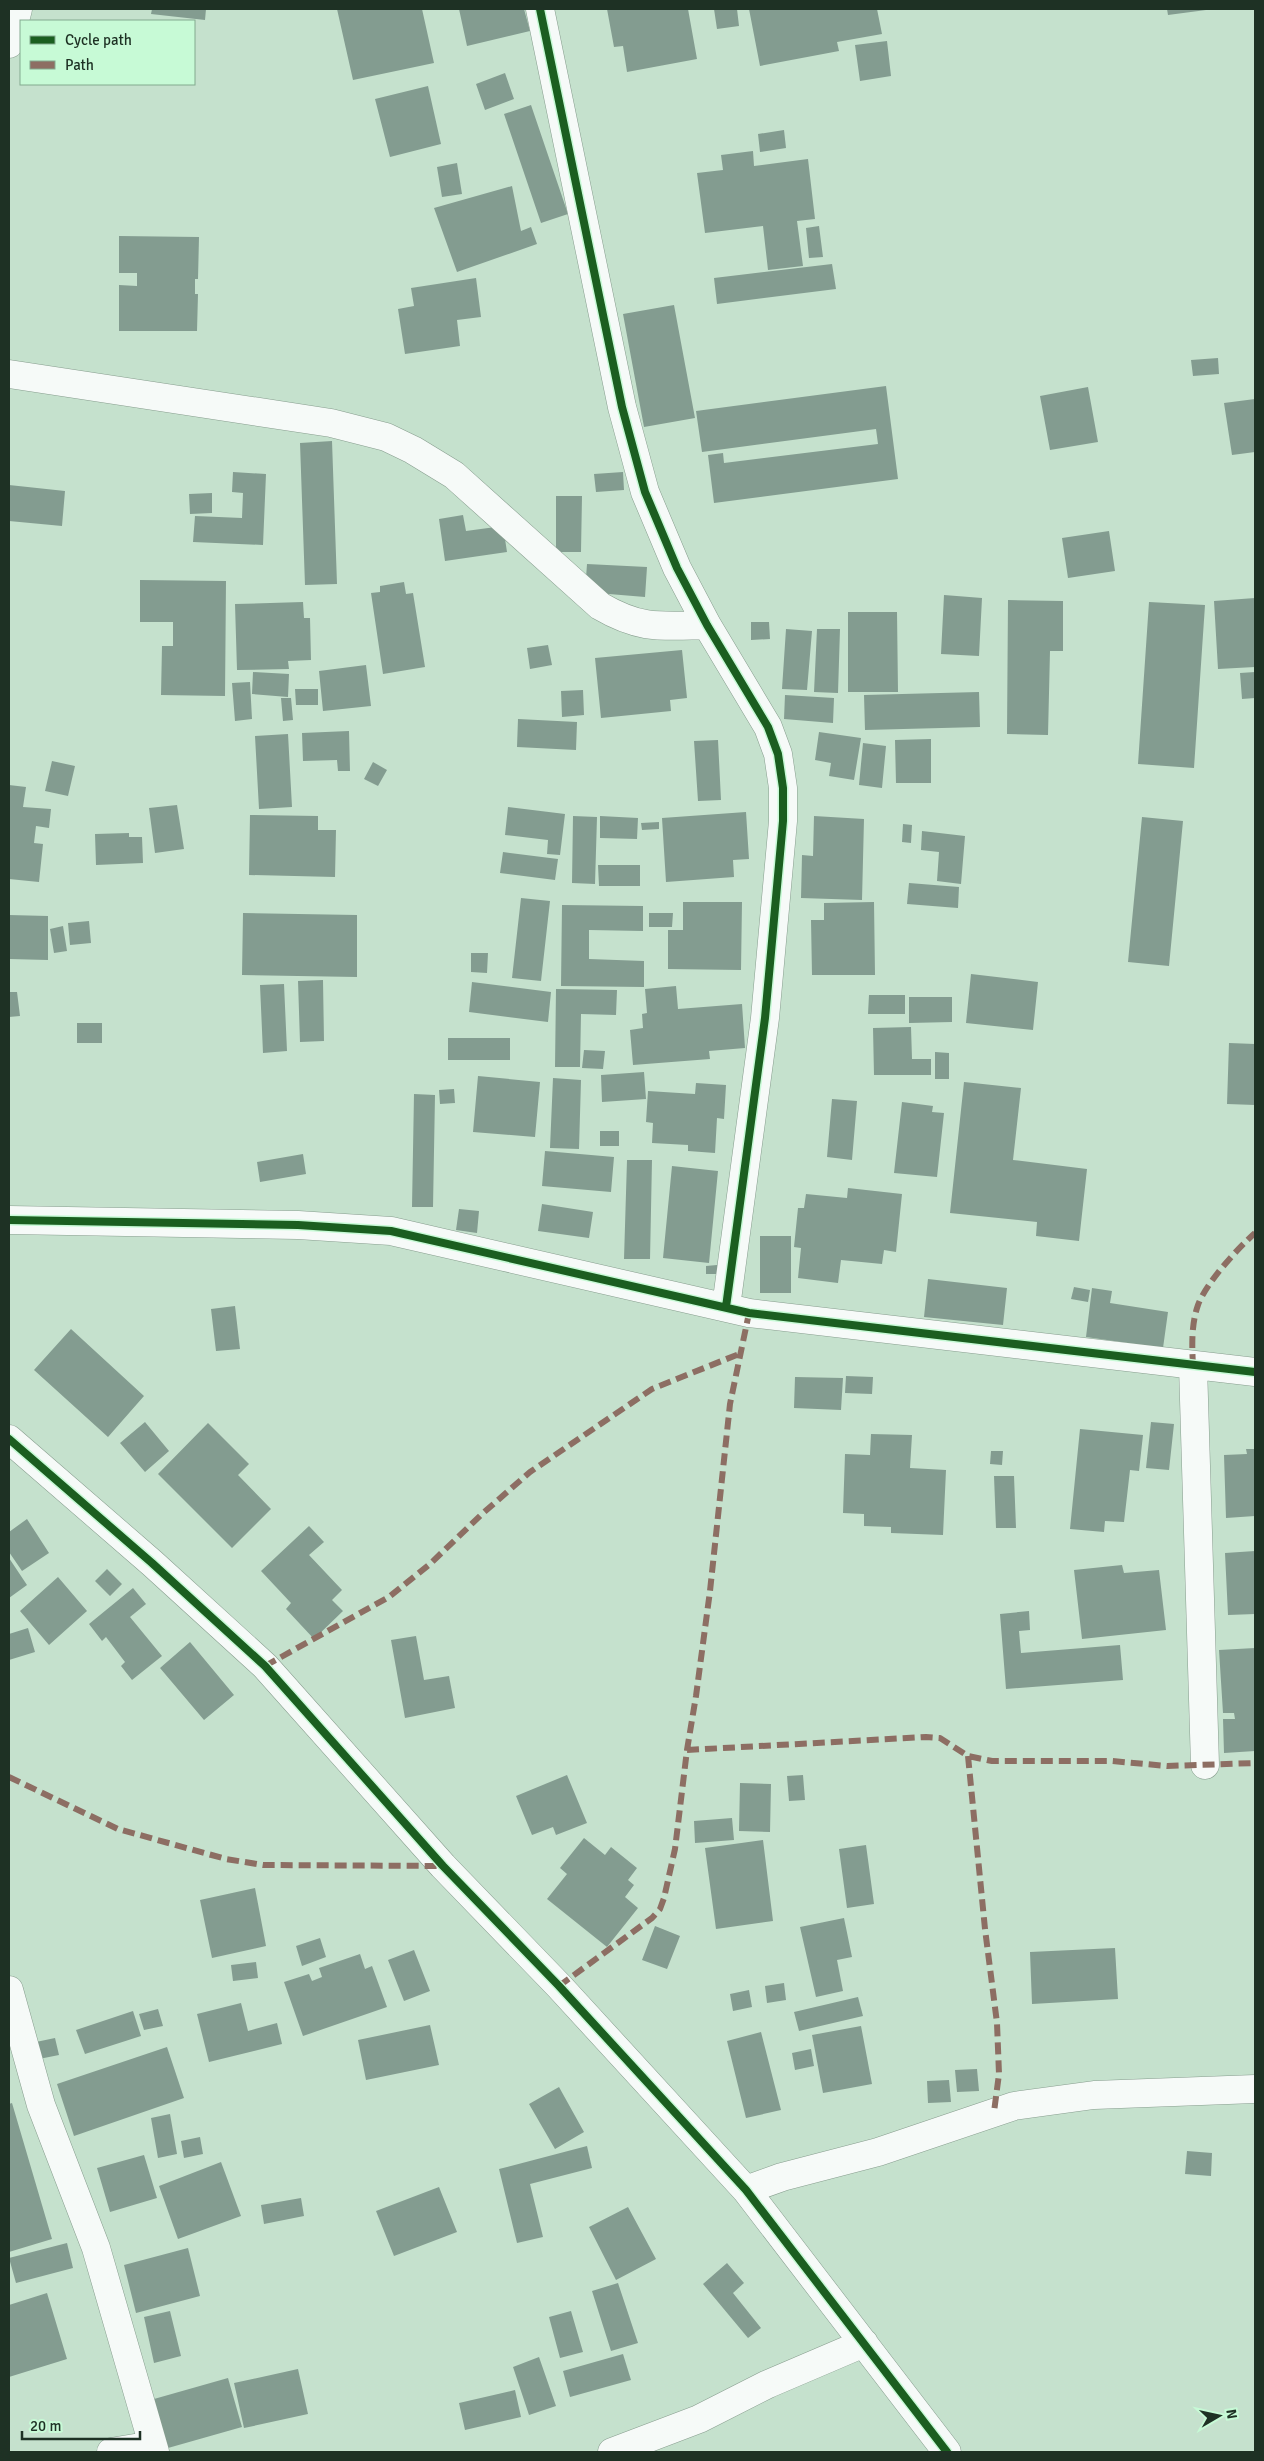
<svg xmlns="http://www.w3.org/2000/svg" width="1264" height="2461" font-family="Signika,sans-serif">
	<rect width="100%" height="100%" fill="#c5e1cd"/>
	<path fill="#839c90" d="M152 9H206L205 20 151 14Z
		M337 9H422L434 63 353 80Z
		M459 9H524L530 31 467 46Z
		M607 9H688L697 59 627 72 623 46 614 47Z
		M714 9H737L739 26 717 29Z
		M749 9H877L882 34 837 42 839 51 760 66Z
		M1167 9H1206V10L1168 15Z
		M887 41 891 76 860 81 855 45Z
		M505 73 514 99 485 110 476 84Z
		M428 86 441 144 390 157 375 99Z
		M531 105 568 214 541 223 504 114Z
		M784 130 786 148 760 152 758 134Z
		M753 151 754 166 808 159 815 219 797 221 803 266 768 270 763 226 705 233 697 173 723 170 721 155Z
		M457 163 462 194 442 197 437 167Z
		M512 186 521 231 531 227 537 244 457 272 434 208Z
		M819 226 823 257 809 258 806 228Z
		M119 236 199 237 198 279H195V294H198L197 331H119V285L137 286V273H119Z
		M832 264 836 289 717 304 714 278Z
		M476 278 481 317 457 320 460 346 405 354 398 309 414 306 411 288Z
		M674 305 695 418 644 427 623 314Z
		M1218 358 1219 374 1193 376 1191 360Z
		M886 386 898 479 714 503 708 455 723 453 724 463 878 444 876 429 702 452 696 411Z
		M1088 387 1098 442 1050 450 1040 396Z
		M1255 399V452L1232 455 1224 403Z
		M332 441 337 584 305 585 300 443Z
		M233 472 266 474 263 545 193 542 195 516 242 518 243 493 232 492Z
		M623 472 624 490 596 492 594 474Z
		M9 485 65 491 62 526 9 521Z
		M212 493V513L190 514 189 494Z
		M556 496H582L581 552H556Z
		M463 515 466 531 503 526 507 552 445 561 439 519Z
		M1109 531 1115 571 1068 578 1062 538Z
		M587 564 647 567 645 597 585 592Z
		M140 580 226 581 225 696 161 695 162 646H173V622H140Z
		M404 582 406 594 413 593 425 667 383 674 371 593 380 592V586Z
		M944 595 982 598 979 656 941 654Z
		M1255 598V667L1218 669 1214 601Z
		M1008 600 1063 601V651H1050L1048 735 1007 734Z
		M303 602 304 618H310L311 660 288 661 289 669 237 670 235 604Z
		M1149 602 1205 605 1194 768 1138 764Z
		M848 612H897L898 692H848Z
		M751 622H769L770 639 751 640Z
		M786 629 812 631 807 690 782 689Z
		M817 629H840L838 693 814 692Z
		M548 645 552 665 530 669 527 648Z
		M682 650 687 698 670 700 671 711 601 718 595 658Z
		M366 665 371 706 323 711 319 671Z
		M253 672 289 674 288 697 252 694Z
		M1255 672V698L1242 699 1240 673Z
		M250 682 252 719 235 721 232 683Z
		M295 689H318V705H296Z
		M583 690 584 715 562 717 561 691Z
		M979 692 980 727 865 730 864 695Z
		M785 695 834 698 833 723 784 719Z
		M281 698H291L293 720 283 721Z
		M518 719 577 722 576 750 517 747Z
		M349 731 350 771H338L337 760 303 761 302 733Z
		M819 732 861 738 854 780 829 776 831 763 815 760Z
		M288 734 292 807 259 809 255 736Z
		M931 739V783H896L895 740Z
		M718 740 721 800 698 801 694 741Z
		M863 743 886 746 882 788 859 785Z
		M52 761 75 766 68 796 45 791Z
		M373 762 387 770 378 786 364 779Z
		M9 785 26 787 23 807 51 809 49 828 36 826 34 843 43 844 39 882 9 879Z
		M177 805 184 849 155 853 149 808Z
		M508 807 565 814 560 855 547 854 548 840 505 835Z
		M746 812 749 859 733 860 734 877 666 882 662 818Z
		M250 815 318 816V830H336L335 877 249 875Z
		M573 816 597 817 595 884 572 883Z
		M600 816 638 818 637 839 600 838Z
		M814 816 864 819 862 900 801 898 802 855 813 856Z
		M1142 817 1183 821 1169 966 1128 962Z
		M659 822V829L642 830 641 823Z
		M903 824 912 825 911 843 902 842Z
		M922 831 965 836 961 884 937 881 939 852 921 850Z
		M129 833V837H142L143 863 96 865 95 834Z
		M503 852 558 859 555 880 500 873Z
		M598 865H640V886H599Z
		M909 883 959 887 958 908 907 904Z
		M521 898 550 901 541 981 512 978Z
		M683 902H742L741 970 668 969V930H683Z
		M874 902 875 975H812L811 920H824V903Z
		M562 905 643 906V931L589 930V959L644 961V987L561 986Z
		M243 913 357 915V977L242 975Z
		M649 913H673L672 927H649Z
		M9 915 48 916V960L9 959Z
		M89 921 91 943 70 945 68 923Z
		M63 926 67 951 54 953 50 929Z
		M471 953H488L487 973 471 972Z
		M971 974 1038 982 1033 1030 966 1023Z
		M323 980 324 1041 300 1042 298 981Z
		M472 982 551 992 548 1022 469 1012Z
		M284 984 287 1051 263 1053 260 985Z
		M676 986 678 1009 742 1004 745 1048 709 1051 710 1059 633 1065 630 1030 643 1028 642 1014 647 1013 645 989Z
		M556 989 617 990 616 1015 581 1014 580 1067H555Z
		M9 992H17L20 1016 9 1017Z
		M869 995H905V1014H868Z
		M909 997H952V1022L909 1023Z
		M77 1023H102V1043H77Z
		M911 1027 912 1059H931V1075H874L873 1028Z
		M448 1038H510V1060H448Z
		M1229 1043 1255 1044V1105L1227 1104Z
		M584 1050 605 1051 603 1069 582 1068Z
		M935 1052 949 1053V1079H935Z
		M644 1072 646 1099 602 1102 601 1075Z
		M478 1076 540 1082 535 1137 473 1132Z
		M553 1078 581 1080 579 1149 550 1148Z
		M964 1082 1021 1088 1013 1160 1087 1169 1079 1241 1036 1236 1037 1222 950 1213Z
		M696 1083 726 1085 724 1119 717 1118 715 1153 688 1151V1145L652 1143 653 1123 646 1122 648 1091 695 1094Z
		M454 1089 455 1103 440 1104 439 1090Z
		M414 1094 435 1095 433 1207H412Z
		M832 1099 857 1101 852 1160 827 1157Z
		M902 1102 933 1106 932 1112 944 1113 937 1177 894 1173Z
		M600 1131H619V1146H600Z
		M545 1151 614 1157 611 1192 542 1186Z
		M303 1154 306 1174 260 1182 257 1162Z
		M627 1160H652L650 1259H624Z
		M672 1166 718 1171 709 1263 663 1258Z
		M848 1188 902 1194 896 1252 884 1250 882 1264 841 1260 838 1283 798 1278 801 1248 794 1247 798 1208H804L806 1194 847 1198Z
		M542 1204 593 1212 589 1238 538 1231Z
		M459 1209 479 1211 477 1233 456 1230Z
		M760 1236H791V1293H760Z
		M717 1265V1274H706V1266Z
		M928 1279 1007 1288 1003 1325 924 1317Z
		M1074 1287 1090 1290 1088 1302 1071 1299Z
		M1092 1288 1112 1291 1110 1303 1168 1312 1163 1348 1086 1337Z
		M235 1306 240 1349 216 1351 211 1309Z
		M71 1329 144 1396 108 1437 34 1370Z
		M846 1376 873 1377 872 1394 845 1393Z
		M795 1377 843 1378 841 1410 794 1408Z
		M145 1422 169 1451 145 1472 120 1443Z
		M1151 1422 1174 1424 1169 1470 1146 1468Z
		M208 1423 249 1464 238 1475 271 1509 232 1548 158 1474Z
		M1080 1429 1143 1435 1139 1471 1130 1470 1124 1522 1105 1521 1104 1532 1070 1529Z
		M871 1434 912 1435 910 1468 946 1470 943 1535 891 1533V1527L864 1526V1514L843 1513 845 1454 870 1455Z
		M1246 1449H1255V1516L1226 1518 1224 1455 1247 1454Z
		M991 1451H1003L1002 1465 990 1464Z
		M994 1476H1014L1016 1528H996Z
		M27 1519 49 1553 22 1571 9 1552V1532Z
		M309 1526 324 1542 309 1555 342 1590 332 1600 343 1611 314 1639 286 1609 291 1603 261 1571Z
		M1255 1551V1614L1228 1615 1225 1553Z
		M9 1558 27 1585 9 1598Z
		M1122 1565 1124 1573 1159 1570 1166 1630 1082 1639 1074 1570Z
		M107 1569 122 1584 110 1596 95 1581Z
		M58 1577 87 1611 49 1645 20 1611Z
		M133 1588 146 1604 130 1617 162 1656 132 1680 121 1666 125 1662 106 1637 102 1641 89 1624Z
		M1029 1611 1030 1630 1019 1631 1021 1653 1120 1645 1123 1680 1006 1689 1000 1614Z
		M28 1628 35 1652 9 1660V1634Z
		M416 1636 424 1680 449 1676 455 1708 405 1718 391 1640Z
		M190 1642 234 1695 204 1720 160 1668Z
		M1255 1648V1751L1224 1753 1223 1719H1235L1234 1713H1223L1219 1650Z
		M567 1775 587 1823 556 1835 553 1827 532 1835 516 1796Z
		M803 1775 805 1800 789 1801 787 1776Z
		M740 1783 771 1784 770 1832 739 1831Z
		M732 1818 734 1840 695 1843 694 1821Z
		M584 1838 605 1855 611 1847 637 1868 628 1880 634 1885 625 1897 638 1908 607 1947 547 1899 567 1874 560 1868Z
		M763 1840 773 1921 716 1929 705 1848Z
		M866 1845 874 1904 847 1908 839 1849Z
		M255 1888 266 1946 212 1958 200 1900Z
		M844 1918 852 1957 837 1960 843 1991 816 1997 800 1927Z
		M655 1926 680 1936 667 1969 642 1960Z
		M320 1938 326 1957 302 1966 296 1946Z
		M1115 1948 1118 1999 1032 2004 1030 1952Z
		M414 1950 430 1991 404 2001 388 1960Z
		M360 1954 365 1969 372 1966 387 2007 303 2036 284 1982 309 1974 312 1981 322 1977 319 1968Z
		M256 1962 258 1978 233 1981 231 1965Z
		M784 1983 786 2000 767 2003 765 1986Z
		M749 1990 752 2007 733 2011 730 1994Z
		M858 1997 863 2016 799 2031 794 2012Z
		M241 2003 248 2031 277 2023 282 2044 209 2062 197 2014Z
		M158 2009 163 2026 144 2030 139 2014Z
		M133 2011 141 2036 85 2054 76 2030Z
		M430 2025 439 2065 366 2080 358 2040Z
		M861 2026 872 2084 823 2093 812 2035Z
		M761 2032 781 2110 746 2118 727 2041Z
		M55 2038 59 2055 39 2059 36 2042Z
		M167 2047 184 2098 74 2136 57 2084Z
		M811 2049 814 2066 795 2070 792 2053Z
		M977 2069 979 2091 957 2092 955 2070Z
		M949 2080 951 2102 928 2103 927 2081Z
		M559 2087 584 2132 555 2149 529 2104Z
		M12 2103 52 2239 9 2252V2104Z
		M170 2114 177 2154 158 2158 151 2118Z
		M200 2137 203 2154 184 2158 181 2141Z
		M587 2146 592 2168 530 2184 543 2237 517 2243 499 2169Z
		M1187 2151 1212 2153 1211 2176 1185 2174Z
		M144 2155 157 2198 110 2212 97 2168Z
		M221 2162 241 2216 178 2239 159 2186Z
		M439 2187 457 2232 394 2256 376 2211Z
		M301 2198 304 2216 264 2224 261 2205Z
		M628 2207 656 2259 616 2280 589 2227Z
		M67 2243 73 2268 16 2283 9 2258Z
		M188 2248 200 2296 136 2313 124 2265Z
		M727 2263 744 2283 733 2293 761 2328 748 2338 703 2284Z
		M618 2283 638 2343 611 2351 592 2291Z
		M47 2293 67 2359 9 2377V2305Z
		M170 2311 181 2356 154 2363 144 2317Z
		M571 2311 583 2352 560 2358 549 2317Z
		M623 2354 631 2380 570 2397 563 2371Z
		M539 2357 556 2406 529 2415 513 2367Z
		M298 2369 308 2414 244 2428 234 2383Z
		M228 2378 242 2427 168 2448 154 2399Z
		M515 2390 521 2417 465 2430 459 2403Z"/>
	<g fill="none" stroke-linecap="round" stroke-linejoin="round">
		<defs>
			<path id="minor" d="M540 9 622 407 645 492 677 568 707 625 768 727 778 754 783 788V821L765 1018 726 1307
				M9 44 18 9
				M9 374 331 423 386 437 413 450 454 475 600 606C641 630 661 626 707 625
				M9 1220 298 1225 391 1231 749 1313 1255 1372
				M1193 1366 1205 1765
				M9 1439 152 1563 265 1666 443 1866 559 1986 746 2190 947 2452
				M9 1990 41 2105 96 2248 155 2452
				M746 2190 782 2177 878 2152 1014 2106 1094 2095 1255 2089
				M111 2452 153 2445
				M612 2452 699 2419 768 2384 864 2343"/>
		</defs>
		<use href="#minor" stroke="#879d8e" stroke-width="29"/>
		<use href="#minor" stroke="#f6faf8" stroke-width="28"/>
		<path stroke="#8d6e63" stroke-width="6" stroke-dasharray="12 6" stroke-linecap="butt" d="M1193 1366C1192 1346 1191 1325 1198 1305 1206 1283 1238 1248 1255 1233
			M265 1666 389 1597 430 1564 482 1514 530 1472 652 1389 739 1354
			M687 1750 926 1737 940 1738 968 1756 992 1761H1112L1167 1766 1255 1763
			M968 1756 985 1929 997 2023 999 2074 994 2112
			M9 1777 118 1829 226 1859 263 1865 443 1866
			M559 1986 652 1918 660 1909 664 1898 675 1849 687 1750 696 1696 710 1591 730 1404 749 1313"/>
		<defs>
			<path id="cycleway" d="M540 9 622 407 645 492 677 568 707 625 768 727 778 754 783 788V821L765 1018 726 1307
				M9 1220 298 1225 391 1231 749 1313 1255 1372
				M9 1439 152 1563 265 1666 443 1866 559 1986 746 2190 947 2452"/>
		</defs>
		<use href="#cycleway" stroke="#c7fad6" stroke-width="11"/>
		<use href="#cycleway" stroke="#1b5e20" stroke-width="8"/>
	</g>
	<rect width="1264" height="2461" fill="none" stroke="#1e3124" stroke-width="20"/>
	<rect x="20" y="20" width="175" height="65" fill="#c7fad6" stroke="#83aa8f"/>
	<rect x="30" y="36" width="25" height="8" fill="#1b5e20" stroke="#83aa8f"/>
	<text x="65" y="45" font-size="15" fill="#1e3124">Cycle path</text>
	<rect x="30" y="61" width="25" height="8" fill="#8d6e63" stroke="#83aa8f"/>
	<text x="65" y="70" font-size="15" fill="#1e3124">Path</text>
	<g transform="translate(1219 2416) rotate(81)" stroke="#c7fad6" stroke-width="4" paint-order="stroke">
	<path d="M0-4L9 19L0 12L-9 19Z" fill="#1e3124"/>
	<text y="-8" font-size="14" font-weight="bold" text-anchor="middle" fill="#1e3124">N</text>
	</g>
	<path d="M22 2431v8h118v-8" fill="none" stroke="#1e3124" stroke-width="2.5"/>
	<text x="30" y="2431" font-size="15" fill="#1e3124" stroke="#c7fad6" stroke-width="4" paint-order="stroke">20 m</text>
</svg>
